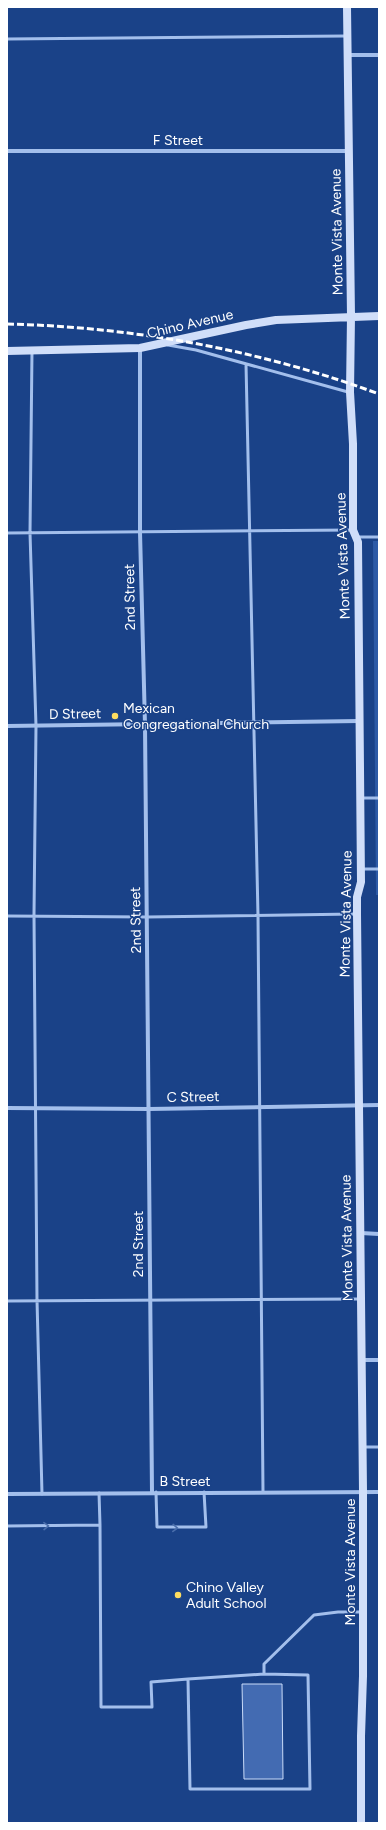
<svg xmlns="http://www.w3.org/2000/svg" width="386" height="1830" font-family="Figtree,sans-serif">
	<rect width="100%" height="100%" fill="#1a4288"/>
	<path fill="#2d5aa6" d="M373 541H379V895H376Z"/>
	<path fill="#436bb2" stroke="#c9dbf9" d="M242 1684H282L283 1779H244Z"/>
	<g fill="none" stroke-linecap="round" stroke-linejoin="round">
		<path stroke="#a3bfec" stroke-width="3" d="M7 39 346 36
			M168 345 196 350 348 392
			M32 351 30 533 36 726 34 915 37 1300 42 1494
			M246 364 258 916 263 1492
			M7 533 352 530
			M358 537H379
			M361 798H379
			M361 869H379
			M7 916 147 917 355 914
			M7 1301 359 1299
			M363 1447H379
			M156 1492 157 1527H206L204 1492
			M100 1525 101 1707H152L151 1682 188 1679
			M7 1526 100 1525 99 1493
			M264 1674 188 1679 190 1789H310L308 1675 264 1674V1664L314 1615 338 1612H361"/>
		<path stroke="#a3bfec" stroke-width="4" d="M348 55H379
			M7 151H349
			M140 348V532L145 725 152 1492
			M7 726 359 721
			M7 1108 149 1109 379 1105
			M361 1233 379 1234
			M362 1360H379
			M7 1494 379 1492"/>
		<path stroke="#d0def9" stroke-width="8" d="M347 7 351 316 350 392 353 444V530L358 542 361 882 357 897V914L363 1491V1676L361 1736V1823
			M7 351 140 348 246 325 276 320 379 316"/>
		<path stroke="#fff" stroke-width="3" stroke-dasharray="7 3" stroke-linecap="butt" d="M7 324C133 327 261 350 379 394"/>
	</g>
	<defs><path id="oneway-chevron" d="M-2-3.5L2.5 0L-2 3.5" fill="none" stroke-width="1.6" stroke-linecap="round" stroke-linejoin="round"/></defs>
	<g stroke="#4a6eab">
		<use href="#oneway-chevron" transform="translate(46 1526) rotate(-1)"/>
		<use href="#oneway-chevron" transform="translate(175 1528) rotate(2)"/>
	</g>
	<g fill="#fedd60" stroke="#1a4288" stroke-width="1.5">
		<circle cx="115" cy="716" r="4"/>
		<circle cx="178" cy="1595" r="4"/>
	</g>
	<g text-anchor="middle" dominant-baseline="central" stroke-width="3" stroke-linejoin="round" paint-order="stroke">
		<g font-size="14" fill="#fff" stroke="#1a4288">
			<text x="178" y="140">F Street</text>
			<text transform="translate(337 232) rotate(-91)">Monte Vista Avenue</text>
			<text transform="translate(190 324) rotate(-13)">Chino Avenue</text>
			<text transform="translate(343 556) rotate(-92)">Monte Vista Avenue</text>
			<text transform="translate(130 597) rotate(-91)">2nd Street</text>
			<text transform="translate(75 714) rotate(-1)">D Street</text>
			<text transform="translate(346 914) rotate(-89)">Monte Vista Avenue</text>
			<text transform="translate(136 920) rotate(-91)">2nd Street</text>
			<text transform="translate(193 1097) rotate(-1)">C Street</text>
			<text transform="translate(347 1238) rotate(-91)">Monte Vista Avenue</text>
			<text transform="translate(138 1244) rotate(-90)">2nd Street</text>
			<text x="185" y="1481">B Street</text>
			<text transform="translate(350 1562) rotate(-90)">Monte Vista Avenue</text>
		</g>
		<g font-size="14" fill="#fff" stroke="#1a4288" text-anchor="start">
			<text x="123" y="708">Mexican<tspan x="123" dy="16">Congregational Church</tspan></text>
			<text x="186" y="1587">Chino Valley<tspan x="186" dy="16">Adult School</tspan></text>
		</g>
	</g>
	<rect width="386" height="1830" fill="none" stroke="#ffffff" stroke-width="16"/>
</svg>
